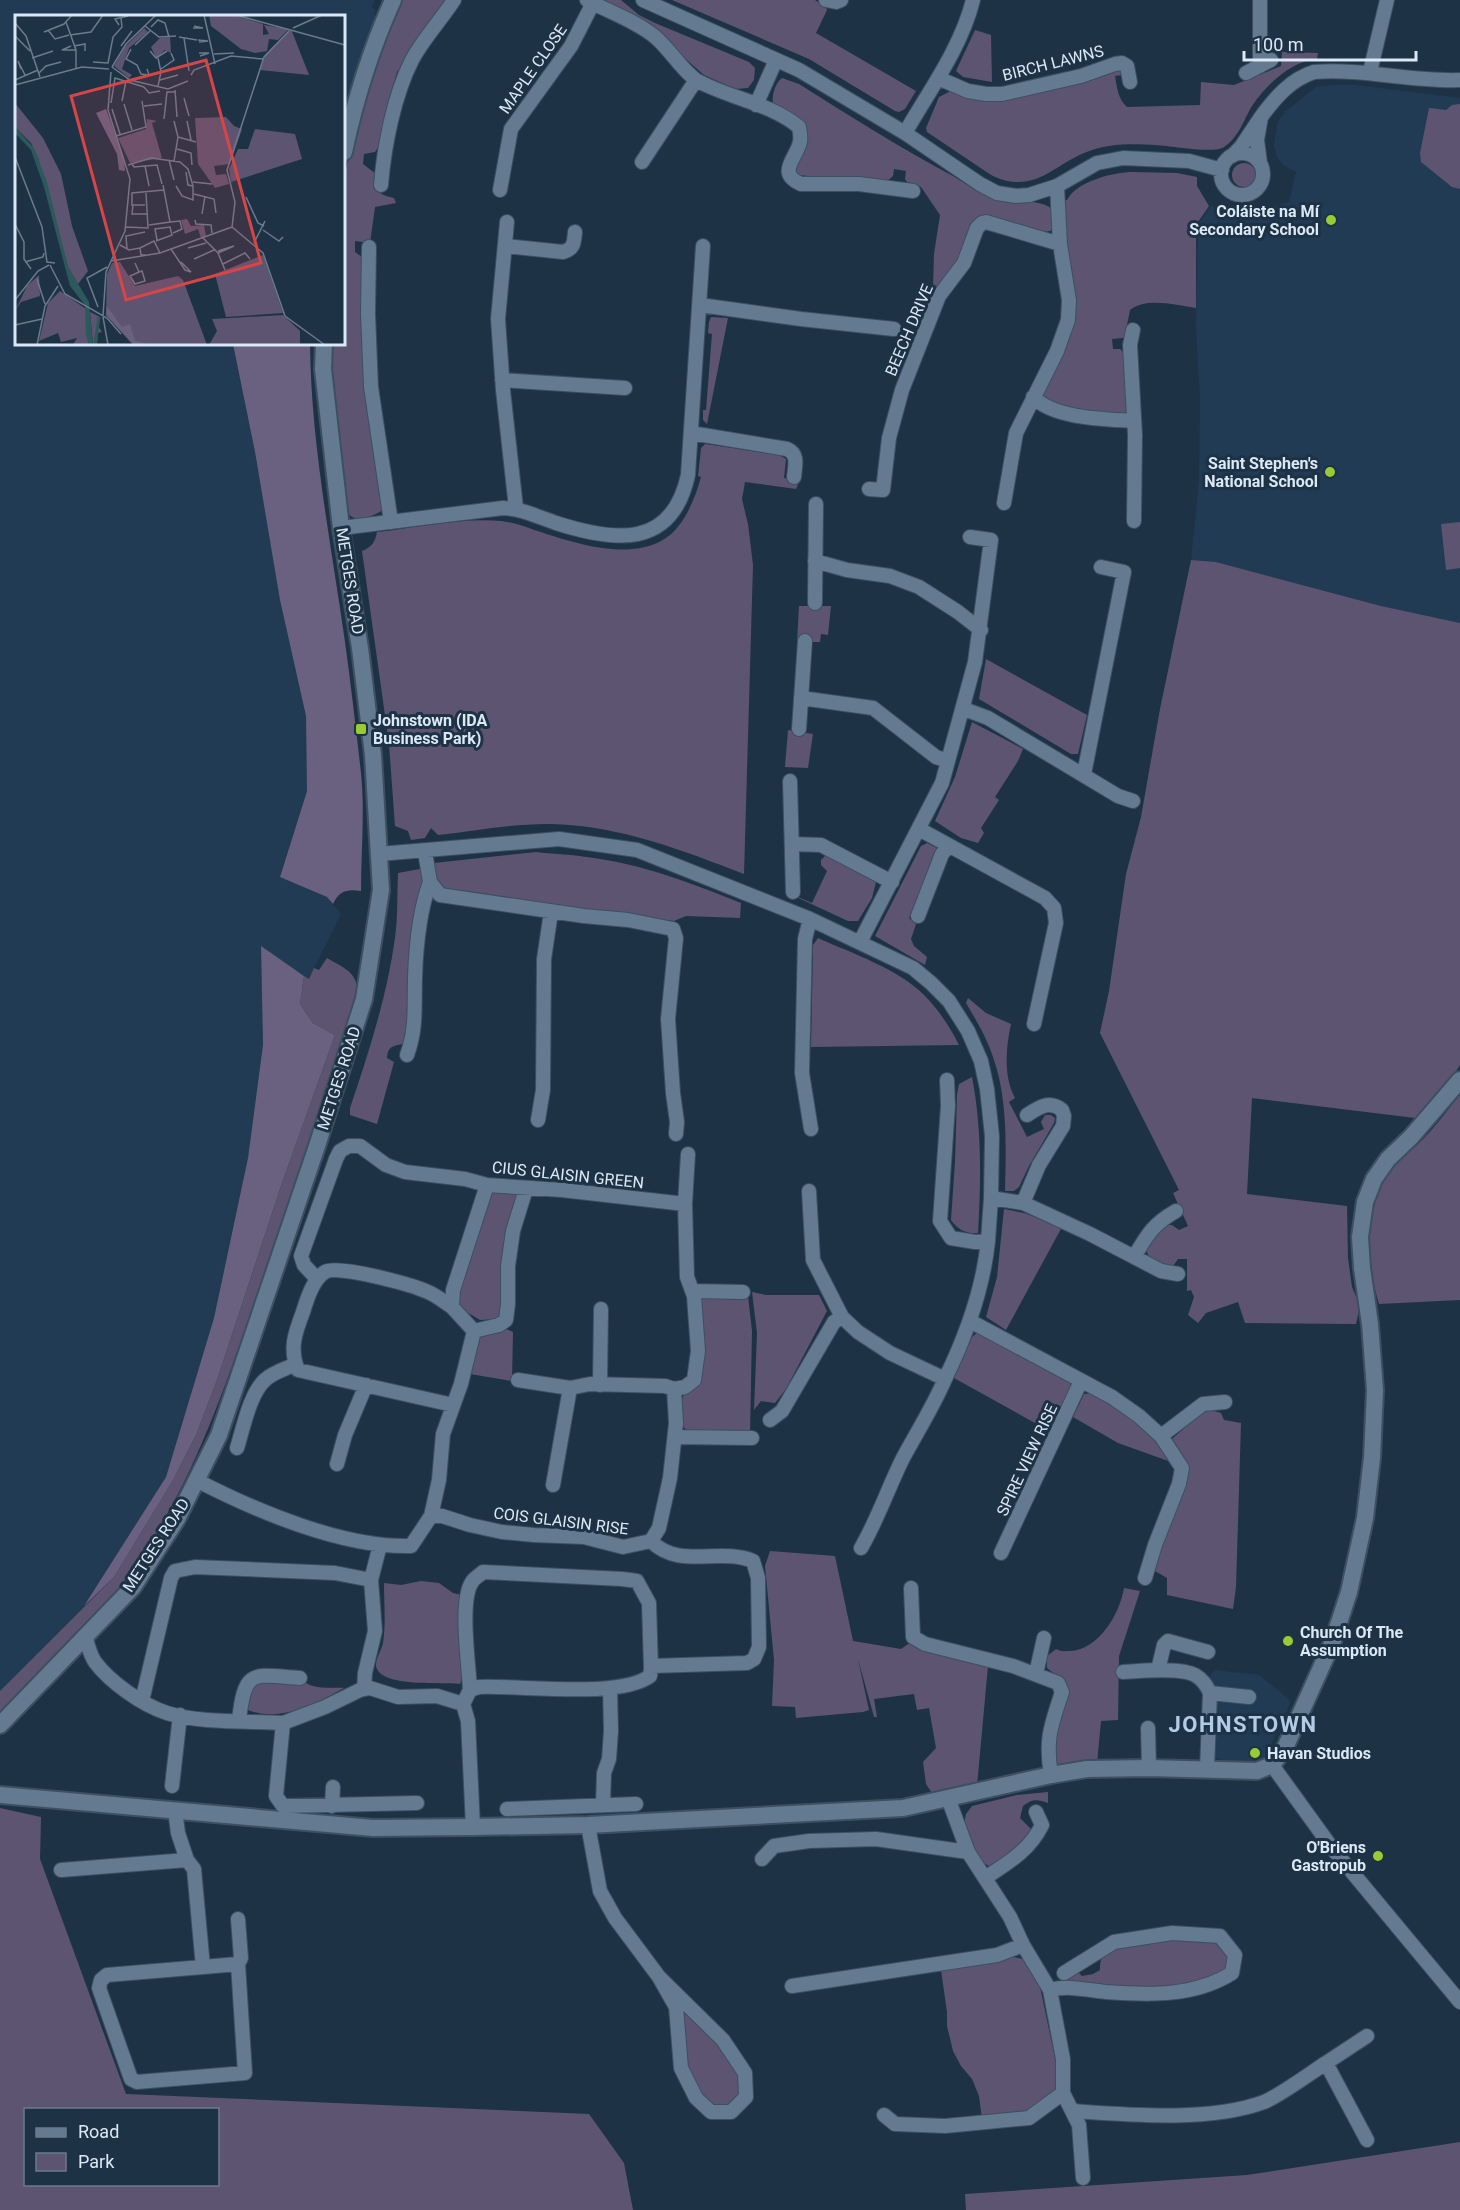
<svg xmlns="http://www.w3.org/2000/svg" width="1460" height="2210" font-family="Roboto,sans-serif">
	<rect width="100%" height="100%" fill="#1e3246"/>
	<path fill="#213b54" d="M0 0H375L372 7 375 10V18L353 82 344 115V16H16V344H233L255 452 280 600 306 716 307 791 280 876 327 897 341 914 309 979 261 947 263 1045 248 1158 214 1318 166 1477 84 1606 0 1691Z
		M1333 85H1355L1460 98V623L1381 606 1216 562 1191 560 1199 481 1200 400 1196 325 1198 224 1211 206 1244 215 1289 202 1296 172 1283 165 1277 157 1274 145 1278 121 1286 111 1316 87Z
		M1214 1670 1259 1675 1291 1701 1263 1762 1237 1763 1210 1757 1204 1685Z"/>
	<path fill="#5d5472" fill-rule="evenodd" d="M397 0H449L397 72 384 118 379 146 375 152 364 154 363 164 376 174C377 191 376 194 394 198L396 203 375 207 370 243 355 241V252L362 257 383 505 381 511C374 516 355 524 348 513 341 503 342 484 340 472 335 429 330 387 331 344H344V183L348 157 353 127Z
		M599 0H621L639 15 655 23 749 62 755 68 754 80 748 88 735 89 704 75 672 47Z
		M672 0H815L826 7 827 10 816 33 916 91 905 109 899 112 895 111 809 59Z
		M975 30 991 35 992 82 963 77 956 71Z
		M1282 52 1318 53 1317 59C1291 61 1266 85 1252 106 1243 121 1239 137 1224 147 1215 154 1171 146 1156 145 1136 144 1112 143 1092 150 1054 162 1036 197 991 175L927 132 926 128 939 97 949 92 950 89 996 100 1011 99 1085 82 1117 69 1121 70 1122 75 1115 76C1117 88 1118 99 1127 107L1200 105 1201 82 1234 85 1281 66Z
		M782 78 799 84C850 116 900 148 953 176 965 183 977 192 989 197 1008 204 1038 197 1052 209L1053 228 1050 231 1044 232 988 216 978 217C969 227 970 241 964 252 958 265 944 281 933 289L934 254 940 215 921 187 907 182 905 179 906 171 894 169 893 176 885 183 797 175 795 172 805 135 773 105C772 95 774 85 782 78Z
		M1460 104V189L1452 187 1421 162 1420 153 1429 108 1446 110 1452 105Z
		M1232 175a12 12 0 1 1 24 0a12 12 0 1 1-24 0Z
		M1133 172 1177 173 1197 177V186L1209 206 1196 225V308C1176 305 1147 297 1130 310L1125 335 1123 338 1112 339 1113 349H1120L1125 354 1128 415 1075 410 1045 400 1043 395 1064 350 1067 253 1064 200H1067C1077 181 1114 172 1133 172Z
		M711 317 728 318 707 424 703 420V410H706L712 334 708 333 709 322Z
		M705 444 779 455 786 459 784 478 800 480 796 489 745 482 742 499 748 524 753 565 744 874C682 850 620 826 553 824 515 823 476 831 438 835L431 828 425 838 411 840 408 831 395 826 389 744 362 551C372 547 375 542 377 532 414 528 464 517 501 521 519 523 535 531 553 536 585 546 629 558 661 541 683 530 695 499 701 477L698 476 701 448Z
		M1460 522V568L1446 570 1441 524Z
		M1191 560 1216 562 1381 606 1460 623V1065L1444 1090 1415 1118 1252 1098 1247 1194 1347 1206 1348 1258 1352 1287 1360 1306 1356 1324 1245 1323 1238 1302 1206 1313 1198 1323 1188 1315 1194 1297 1191 1290 1187 1291V1259H1178L1171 1269 1150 1259 1146 1250 1150 1241 1166 1225H1172L1179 1230 1188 1226 1173 1193 1179 1190 1100 1033 1109 991 1126 874 1141 817 1160 709Z
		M799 606H831L828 635 821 634 820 642H797Z
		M986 659 1087 715 1078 754H1071L979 699Z
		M972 722 1023 749 1018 761 995 797 999 800 981 828 984 833 978 843 961 838 935 821 955 777Z
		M788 730 813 734 808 768 785 767Z
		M927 843 937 848 918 901 909 918 916 924 911 939 914 946 927 957 925 965 875 936 921 846Z
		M536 852C552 854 569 854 586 857 640 863 691 883 741 903L740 918 686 916 674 921 446 890 436 879 434 863Z
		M831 855 876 882 872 898 858 921H848L781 890 812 903 827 871 821 865V860L825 856Z
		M425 868 409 1026 403 1044C393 1046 388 1046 387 1058L394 1062 377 1124 350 1115V1108C369 1052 387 996 395 938 398 917 397 895 398 873Z
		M818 938C853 954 897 968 924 995 938 1009 950 1027 959 1045L811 1047 813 945Z
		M327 958C340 966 356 971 357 988 331 1082 298 1175 266 1268 230 1372 199 1474 135 1566 97 1620 47 1667 0 1713V1691L114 1577 172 1482 196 1435 217 1380 282 1183 335 1035 313 1023 300 1004 304 976 309 979 314 968 319 970Z
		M968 998 986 1013 1011 1024C1006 1047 1003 1076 1015 1098L1009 1102 1027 1137 1044 1129 1041 1122 1045 1115H1051L1055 1118 1054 1123 1029 1166 1019 1187 1014 1191H1005C1006 1147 1008 1099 993 1057 987 1038 976 1020 966 1003Z
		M972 1077C982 1128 981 1181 978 1233 966 1234 958 1230 951 1220L955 1161 957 1094 959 1084Z
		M1460 1095V1300L1379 1304C1366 1262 1363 1207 1391 1170 1400 1158 1414 1149 1424 1138 1437 1125 1448 1109 1460 1095Z
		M505 1190 518 1194 501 1315 498 1319 480 1320 460 1308C454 1289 484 1213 493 1192Z
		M1004 1209 1024 1213 1062 1227 1006 1330 986 1317 997 1277Z
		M752 1292 766 1295H819L827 1311 786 1389 775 1403 761 1401 754 1410 757 1333Z
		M707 1296H748L752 1331 750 1435 688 1431 682 1426C680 1405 678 1400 692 1383 695 1380 700 1376 701 1372 709 1354 701 1322 700 1302L702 1299Z
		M504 1328 513 1332 512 1381 470 1374 480 1334Z
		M978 1332 1069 1381 1073 1390 1053 1433 954 1378 972 1337Z
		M1092 1393C1122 1411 1157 1429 1171 1462L1118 1443 1073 1417 1084 1394Z
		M1211 1410 1221 1413 1224 1420 1241 1423 1236 1587 1233 1609 1167 1595V1578L1155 1571V1559L1186 1468 1183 1456 1172 1439 1203 1411Z
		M770 1551 835 1556 853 1641 901 1649 911 1642 920 1649 988 1666 977 1786 934 1796 926 1784 923 1762 936 1748 929 1708 917 1710 914 1694 874 1699 877 1717H874L858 1659 869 1710 863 1712 796 1718 795 1707 772 1706 774 1660 765 1566Z
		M421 1581 439 1583 453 1593 461 1595 459 1653 463 1675 460 1684C442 1682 385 1687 377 1669 373 1662 382 1650 383 1643 386 1623 384 1602 384 1583L401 1585Z
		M1124 1588 1140 1591 1119 1656 1118 1720 1101 1721 1097 1763 1058 1767C1050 1738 1063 1718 1068 1691L1065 1682 1047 1668V1656L1056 1649C1061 1652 1064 1651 1070 1651 1099 1650 1120 1613 1124 1588Z
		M257 1680 304 1681C312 1690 333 1687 344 1688 317 1703 281 1723 248 1710 242 1701 252 1690 257 1680Z
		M1048 1792V1803C1037 1799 1032 1799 1023 1806L1020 1818 1032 1830C1023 1845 1005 1859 989 1866L980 1861 964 1824 966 1814 972 1806 1017 1795Z
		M0 1808 41 1817 40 1859 126 2094 589 2114 624 2163 633 2210H0ZM26 2110H218V2184H26Z
		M1211 1939C1215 1942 1222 1946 1225 1951 1244 1978 1187 1986 1171 1988 1140 1991 1100 1985 1069 1981L1066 1977 1076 1970 1082 1976 1093 1974 1100 1970C1100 1968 1100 1962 1101 1960 1109 1937 1190 1940 1211 1939Z
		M1014 1957 1023 1959 1039 1982 1055 2058 1057 2082 1055 2092 1026 2112 982 2119 979 2096 972 2079 961 2066 953 2051 947 2026V2012L941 1970Z
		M680 2008 720 2045 740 2076V2097L732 2106 713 2107C682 2072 685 2053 680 2008Z
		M1460 2142V2210H966L965 2194 1247 2175Z"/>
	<path fill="#6a6180" d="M233 344H310C311 444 331 543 345 642 351 685 356 729 361 773 365 812 361 852 361 891 347 889 339 891 333 904L327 897 280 877 307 791 306 716 280 600 255 452Z
		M261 946 304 976 300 1004 313 1023 335 1035 282 1183 217 1380 196 1435 172 1482 114 1577 84 1606 166 1477 214 1318 248 1158 263 1045Z"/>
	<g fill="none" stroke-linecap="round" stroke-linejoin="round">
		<defs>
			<path id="minor" d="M587 0C609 12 634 20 654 36 670 49 679 67 696 80 728 98 770 103 799 127 800 132 801 137 800 142 796 159 776 173 801 184H859L913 191
				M643 0 799 70 905 133 980 184 997 193 1016 196 1029 195 1057 186 1097 163 1123 158 1189 161 1222 170
				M826 0 836 2 841 0
				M1260 0V66
				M1370 72 1387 0
				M1246 73 1271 60
				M938 78 968 91 986 94H1002L1081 76 1115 64 1122 63 1127 66 1130 82
				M756 105 776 60
				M1261 117C1275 98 1291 79 1314 72 1363 68 1411 82 1460 80
				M905 133C929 91 961 48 973 0
				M1221 174a21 21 0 1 1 42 0a21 21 0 1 1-42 0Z
				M1232 156 1241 147 1261 117 1257 140 1260 163
				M642 162 696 80
				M381 185C384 147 394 95 412 60 423 39 441 20 454 0
				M500 190 511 129 571 46 593 3
				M507 222 498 319 503 390 516 508
				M505 246 563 252C574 249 574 243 575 232
				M369 247 368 314 371 387 391 522
				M700 305 801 319 894 329
				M1133 330 1130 345 1135 435 1134 521
				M502 380 625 388
				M1033 397C1055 419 1105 419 1134 421
				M691 433 787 449C799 454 795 466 794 477
				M869 489 883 490 889 438 902 390 939 296 964 263 977 228 982 223 986 222 1060 244
				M1004 503 1016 433 1057 351 1068 320 1069 300 1060 244 1057 186
				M341 528 503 508C523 509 538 517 556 523 615 542 672 549 688 475L703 246
				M815 561 847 570 890 576 919 587 958 612 981 630
				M815 603 816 504
				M801 698 873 708 936 757 948 761
				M964 709 988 718 1118 796 1133 801
				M799 729 805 641
				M1084 774 1124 572 1101 567
				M790 781 793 892
				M919 829 1045 898 1054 908 1056 923 1034 1024
				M792 844 821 845 892 882
				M425 852 430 882 440 895 584 916 628 920 673 929 676 938 668 1019 673 1093 677 1122 676 1134
				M379 854 559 839 637 850 810 919 913 968 931 983 949 1001 968 1031 981 1061 987 1089 992 1136 991 1198 988 1241
				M918 916 942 854 949 846
				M810 919 805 939 802 1073 811 1129
				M860 942 942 783 975 662 991 540 970 537
				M407 1055C417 1028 414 1005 415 977 416 946 419 912 430 882
				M538 1120 543 1090 544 959 551 912
				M809 1191 813 1260 842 1317 858 1332 890 1353 945 1379C967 1334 983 1290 988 1241L975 1242 951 1238 940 1221 948 1106 947 1080
				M991 1198 1023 1203 1090 1234 1161 1271 1178 1274
				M1023 1203 1039 1165 1063 1126 1064 1116 1062 1110C1049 1100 1039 1107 1027 1115
				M1134 1257C1147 1235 1153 1224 1176 1211
				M317 1279 304 1265 301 1256 336 1159 340 1151 349 1146H360L386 1165 405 1172 465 1179 487 1185 562 1190 685 1204
				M693 1291 743 1292
				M452 1307C444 1302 436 1295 428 1292 413 1285 337 1264 325 1272 313 1279 307 1299 303 1312 295 1333 289 1349 298 1370L453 1405
				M970 1321 1112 1397 1139 1416 1161 1436 1182 1468 1179 1484 1155 1545 1145 1578
				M474 1331 499 1325 506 1320 508 1304V1266L513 1231 526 1189
				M518 1380 570 1388 590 1384 665 1386 674 1389
				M600 1385 601 1309
				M770 1420 782 1411 834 1322 842 1317
				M1161 1436 1203 1404 1225 1402
				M675 1437 752 1438
				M237 1448C243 1429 250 1392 266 1379 274 1372 286 1369 295 1364
				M337 1464 345 1435 366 1385
				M196 1480C256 1511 343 1548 411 1546L431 1516 439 1480 443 1434 461 1384 474 1331 452 1307 453 1290 487 1185
				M553 1485 570 1388
				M431 1516H442L470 1525 502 1532 534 1535 584 1537 623 1547 651 1541 659 1528 670 1478 676 1423 674 1389 685 1387 694 1380 698 1351 694 1296 687 1277 685 1204 688 1154
				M651 1541C679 1570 720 1547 753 1561L758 1578 759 1647 754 1659 747 1663 651 1666
				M861 1548C878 1519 888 1488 903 1458 917 1432 933 1407 945 1379
				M1001 1553 1081 1381
				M911 1588 913 1637 925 1644 1013 1666 1058 1683 1062 1692C1051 1726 1045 1739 1051 1775
				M85 1636C88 1645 90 1655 95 1662 110 1682 142 1705 167 1713 197 1723 250 1721 283 1723
				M1158 1670 1164 1645 1168 1641 1208 1652
				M1123 1672C1141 1671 1180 1667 1195 1675 1202 1679 1207 1686 1210 1693L1207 1769
				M1036 1674 1044 1638
				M364 1689 365 1673 375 1631 371 1580 380 1545
				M1210 1693 1249 1697
				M142 1701 171 1578 175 1571 195 1567 335 1573 371 1580
				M463 1704 470 1690 479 1687C520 1685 619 1699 650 1676L651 1669 649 1603 637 1581 622 1579 483 1572C480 1575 474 1578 472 1582 459 1601 469 1666 470 1690
				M239 1720C245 1667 253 1675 300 1678
				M1148 1728 1149 1768
				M1272 1765 1332 1848 1460 2002
				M172 1786 180 1715
				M948 1798 968 1852 1010 1917 1023 1945 1050 1990 1063 2059V2093L1079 2125 1083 2178
				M417 1803 283 1806 276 1796 283 1723 325 1707 360 1690 370 1688 398 1697 437 1696 463 1704 468 1721 473 1827
				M603 1804 604 1773 609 1759 611 1731 610 1688
				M332 1806 333 1787
				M507 1809 636 1804
				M588 1825 600 1891 615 1918 659 1977 676 2007 681 2068 696 2098 711 2112H731L746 2097 745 2073 723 2040 659 1977
				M762 1859 774 1846 809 1841 876 1839 968 1852
				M187 1860 194 1869 203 1967 107 1975 101 1980 99 1988 131 2079 137 2082 245 2073 238 1964 203 1967
				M61 1870 187 1860 178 1833 175 1810
				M985 1878C1008 1863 1030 1850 1042 1825L1036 1812
				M238 1919 241 1958 238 1964
				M792 1986 997 1955 1023 1945
				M1050 1990C1069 1985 1086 1990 1106 1992 1149 1995 1194 1997 1232 1973L1235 1955 1220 1936 1172 1933 1114 1942 1064 1973
				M1326 2063 1367 2036
				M1073 2111C1130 2115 1210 2122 1264 2102 1281 2095 1309 2074 1326 2063L1367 2140
				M884 2115 895 2124 945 2126 1029 2118 1063 2093"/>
			<path id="tertiary" d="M344 152C355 100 371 49 393 0
				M0 1725 133 1587 177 1519 219 1435 317 1146 364 999 381 890 373 755 360 648 341 528 323 369 324 344
				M0 1795 373 1828 473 1827 588 1825 903 1808 1051 1775 1087 1769 1149 1768 1257 1771 1272 1765 1285 1748 1333 1641 1349 1592 1365 1518 1372 1458 1375 1390 1370 1324 1362 1268 1360 1237 1365 1202 1374 1179 1388 1159 1411 1137 1460 1080"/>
		</defs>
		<use href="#minor" stroke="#3d4f60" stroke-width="16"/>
		<use href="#tertiary" stroke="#3d4f60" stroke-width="20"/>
		<use href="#minor" stroke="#637a90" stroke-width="14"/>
		<use href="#tertiary" stroke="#637a90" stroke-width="16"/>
	</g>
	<g fill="#99cb36" stroke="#1e3246" stroke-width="2">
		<circle cx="1331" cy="220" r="6"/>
		<circle cx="1330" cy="472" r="6"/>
		<rect x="355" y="723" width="12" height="12" rx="3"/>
		<circle cx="1288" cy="1641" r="6"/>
		<circle cx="1255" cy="1753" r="6"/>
		<circle cx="1378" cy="1856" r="6"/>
	</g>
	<g text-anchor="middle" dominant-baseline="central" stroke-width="6" stroke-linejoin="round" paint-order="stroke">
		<g font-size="16" fill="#dbe8f5" stroke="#1e3246">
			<text transform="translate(1053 63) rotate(-14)">BIRCH LAWNS</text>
			<text transform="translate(533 69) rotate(-55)">MAPLE CLOSE</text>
			<text transform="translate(909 330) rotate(-67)">BEECH DRIVE</text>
			<text transform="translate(350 581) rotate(81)">METGES ROAD</text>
			<text transform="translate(339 1078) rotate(-72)">METGES ROAD</text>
			<text transform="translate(568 1175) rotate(6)">CIUS GLAISIN GREEN</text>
			<text transform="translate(1027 1460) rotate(-65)">SPIRE VIEW RISE</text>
			<text transform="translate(561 1521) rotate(7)">COIS GLAISIN RISE</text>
			<text transform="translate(156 1545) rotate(-57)">METGES ROAD</text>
		</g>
		<g font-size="16" font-weight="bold" fill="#dbe8f5" stroke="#1e3246" text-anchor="end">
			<text x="1319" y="211">Coláiste na Mí<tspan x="1319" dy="18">Secondary School</tspan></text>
			<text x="1318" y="463">Saint Stephen's<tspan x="1318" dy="18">National School</tspan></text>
			<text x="373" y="720" text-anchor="start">Johnstown (IDA<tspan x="373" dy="18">Business Park)</tspan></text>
			<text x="1300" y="1632" text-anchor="start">Church Of The<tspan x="1300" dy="18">Assumption</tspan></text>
			<text x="1267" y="1753" text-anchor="start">Havan Studios</text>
			<text x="1366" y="1847">O'Briens<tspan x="1366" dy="18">Gastropub</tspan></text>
		</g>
		<g font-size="22" font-weight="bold" letter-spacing="1.5" fill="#b3cce5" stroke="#1e3246">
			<text x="1243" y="1724">JOHNSTOWN</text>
		</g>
	</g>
	<g transform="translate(15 15)">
		<rect width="330" height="330" fill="#1e3246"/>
		<path d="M194 0H219L248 9V20L254 19 249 10 274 14 263 25 254 24 252 36 240 38 226 34 204 17 196 11ZM129 13 133 17 114 33 107 54 117 60 114 63 99 51 110 32ZM276 14 294 60 245 55 250 41ZM155 22 156 38 150 35 141 43 136 32 145 23ZM0 88 28 123 46 159 57 211 73 256 63 269 53 252 23 143 16 128 0 112ZM211 102 219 111 227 114 215 149 199 151 201 160 211 159 214 169 200 173 183 149 180 103ZM132 104 142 106 137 108 147 143 115 148 103 123 131 114ZM240 114 280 119 287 144 216 167 214 154 223 134H233ZM172 204 176 211 189 210 191 221 186 223 183 214 170 219 166 205ZM248 240 268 298 211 302 200 259ZM105 247 120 271 163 261 168 265 192 330H118L91 300 92 259 97 248ZM24 260 25 281 6 287 0 296 12 271ZM45 276 71 294 74 330H58L62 323 46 327 43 318 24 326 33 288ZM75 297 85 302 82 309 87 317 83 318 82 330 78 329ZM268 300 285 316V330H194L202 316 197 304Z" fill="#5d5472"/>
		<path d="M91 94 109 143 110 156 104 155 102 139 81 98ZM92 291 107 312 115 309 120 326 136 330H119L91 300Z" fill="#6a6180"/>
		<path d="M0 112 19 133 32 167 53 252 74 287 78 330H74L71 320 70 290 55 271 29 172 16 135 0 118Z" fill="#2c595b"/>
		<path fill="none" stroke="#2c595b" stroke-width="3" d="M80 330 84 302"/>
		<path fill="none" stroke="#6a7b8c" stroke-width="1.5" d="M189 0 200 49M221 0 330 30M51 7 61 35V53M0 8 11 21 25 62M104 10 100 4 113 1M130 11 144 22 161 21M136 12 143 5 150 8 154 22M178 13H188L179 11M278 13 307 0M33 15 40 24 54 20M29 17 49 9 57 0M55 20 76 17 88 0M0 21 15 36M164 22 182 25M169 23 174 56M183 25 193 26 184 27M120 30 135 16M56 31 47 35H61M59 31 70 29V36M106 31 117 16M116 34 111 44 122 50 126 59 134 60 132 54M135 36 141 43 152 36M184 38H194L185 41M199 39 219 38M17 43 38 36M143 43 146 57 143 71M78 47 93 48 98 22 107 12 106 3M97 52 115 65 153 74 173 66M97 52 111 29 141 0M6 54 3 46 10 60M146 54 159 45 156 38M24 58 31 51 46 47M176 60 179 55 216 41 248 44M0 65 23 55M145 65 163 60M0 70 67 52 94 54M129 72 134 78 145 76M160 75 162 102M169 83 174 101M107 86 111 66M96 88 100 63 129 72M109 89 117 115M129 91 147 89M97 94 105 119M149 104 152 77H160M172 106 176 125M101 121 131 112 127 86M163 122 181 127M162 134 176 138 177 150M0 142 27 212 32 247 40 248M154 145 159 165M159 146 163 122 159 106M117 149 119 152 142 150 147 169M113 150 136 143 165 147 173 154 178 171M130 151 134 171M178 167 197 169M161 171 167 181 178 185V171L173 170 171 157M179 179 199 184 201 198M231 182 243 208 249 211M130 190H118L117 199H133M117 191V178L149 175M187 199 190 181M180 205 181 209 196 210 197 218M155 207 165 206 167 214 158 218M0 209 9 227V244L16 254M134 210 155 207 148 170M111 212 133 213 131 178M217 212 220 187 212 155 249 42 274 16M217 212 248 238 270 301 310 330M248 215 264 226 268 222M188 223 203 238 210 255M141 226 157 220 155 212 140 214 142 225M239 228 250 206M105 230 114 235 125 233M173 233 191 228M112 234 111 221 130 217M156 234 170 255 176 257 166 247M203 238 219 231 203 236M130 240H126L125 233 139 226 145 238M179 244 199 235M96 246 145 238 217 212M10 247 28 242 29 238M120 248 124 257 115 261 120 269 130 266 127 256 124 257M208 249 230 238 235 244M35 250 50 279 92 303 106 319M22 264 30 289M0 285 23 256 34 250M83 292 72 263 92 252M88 301 91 257 110 216 115 164 93 95 96 57M88 302 93 330M0 310 27 304M22 330 30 291 43 271"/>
		<path fill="#d74547" fill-opacity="0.15" stroke="#d74547" stroke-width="3" d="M191 45 246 248 111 285 56 81Z"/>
		<rect width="330" height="330" fill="none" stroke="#dbe8f5" stroke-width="3"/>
	</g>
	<rect x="24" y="2108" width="195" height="78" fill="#1e3246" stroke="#6a7b8c" stroke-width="1.5"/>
	<rect x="36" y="2128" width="30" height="9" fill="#637a90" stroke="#6a7b8c" stroke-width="1.5"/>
	<text x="78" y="2138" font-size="18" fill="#dbe8f5">Road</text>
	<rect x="36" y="2153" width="30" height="18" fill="#5d5472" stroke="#6a7b8c" stroke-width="1.5"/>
	<text x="78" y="2168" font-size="18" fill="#dbe8f5">Park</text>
	<path d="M1244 51v9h172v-9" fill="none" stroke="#dbe8f5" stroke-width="3"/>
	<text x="1253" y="51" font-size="18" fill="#dbe8f5" stroke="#1e3246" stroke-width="4.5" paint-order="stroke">100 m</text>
</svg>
